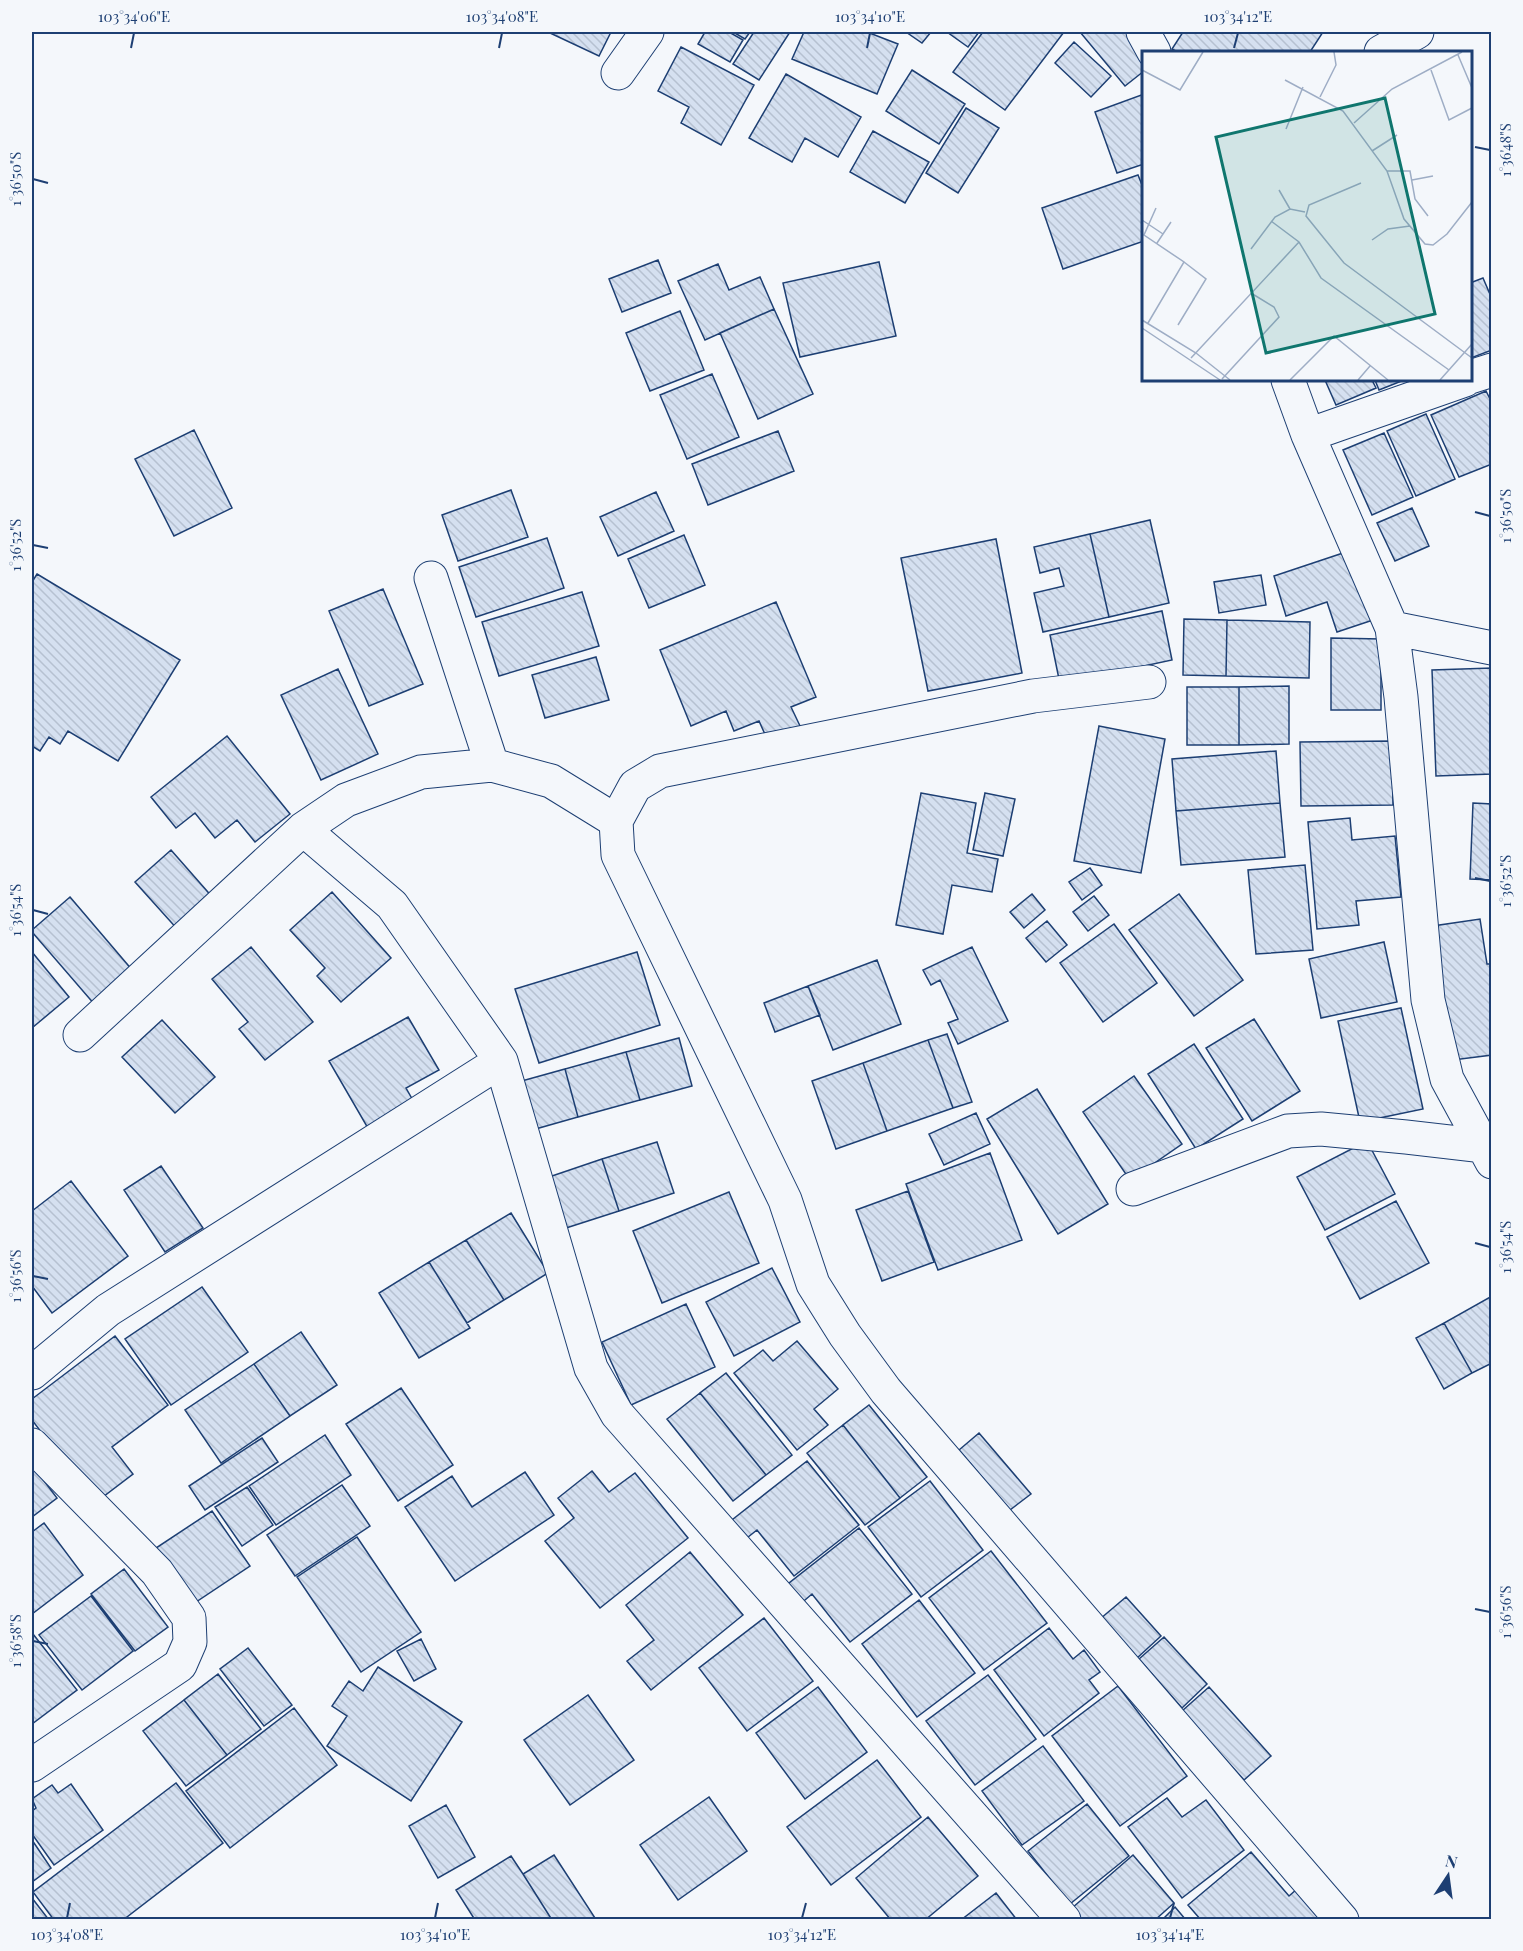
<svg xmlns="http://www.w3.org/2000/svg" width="1523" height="1951" font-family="'Playfair Display',serif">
	<defs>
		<pattern id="building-back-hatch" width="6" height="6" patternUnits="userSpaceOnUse" patternTransform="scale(1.5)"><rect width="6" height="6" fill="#d5e0f0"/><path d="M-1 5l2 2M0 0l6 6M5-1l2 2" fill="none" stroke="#b6c1d1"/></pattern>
	</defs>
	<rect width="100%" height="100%" fill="#f4f7fb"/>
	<path fill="url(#building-back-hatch)" stroke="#1d3f73" stroke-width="1.5" d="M548 32H611L599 56Z
		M705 32H729L743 40 730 62 698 44Z
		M733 32H750L745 39Z
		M754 32H790L759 80 733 64Z
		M804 32H867L898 44 877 94 792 59Z
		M906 32H931L922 43Z
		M947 32H979L968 47Z
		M983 32H1064L1005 110 953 72Z
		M1080 32H1128L1144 52V71L1125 86Z
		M1183 32H1323L1310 52H1177L1172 49Z
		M1074 42 1111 76 1091 97 1055 63Z
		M681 47 754 85 721 145 681 123 689 107 658 91Z
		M912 70 965 104 939 144 886 111Z
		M786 74 861 117 838 157 805 138 792 162 749 138Z
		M1144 94V164L1117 173 1095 112Z
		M966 108 999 128 958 193 926 173Z
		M873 131 929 162 905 203 850 172Z
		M1138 175 1144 190V241L1063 269 1042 208Z
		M658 260 671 293 622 312 609 279Z
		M879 262 896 336 800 357 783 283Z
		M718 264 729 290 760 277 774 309 705 340 678 281Z
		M1483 278 1492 299V350L1471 358 1470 283Z
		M774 309 813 394 758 419 720 333Z
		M680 311 704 370 650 391 626 333Z
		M712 374 739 437 687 459 660 395Z
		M1325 380H1372L1376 388 1336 405Z
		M1375 380H1404L1379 390Z
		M1486 391 1492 403V464L1459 477 1431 415Z
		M1426 414 1455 479 1416 496 1387 431Z
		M194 430 232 508 174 536 135 459Z
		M778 431 794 471 708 505 692 464Z
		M1384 433 1413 497 1372 515 1343 450Z
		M511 490 528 537 458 561 442 515Z
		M656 492 674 531 618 556 600 517Z
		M1412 508 1429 546 1395 561 1377 523Z
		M1150 520 1169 603 1109 617 1090 534Z
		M1090 534 1109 617 1043 632 1034 593 1064 586 1059 568 1040 573 1034 547Z
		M684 535 705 585 649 608 628 559Z
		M547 538 564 588 476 617 459 567Z
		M996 539 1022 673 928 691 901 558Z
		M1352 550 1376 619 1337 632 1327 602 1286 616 1274 576Z
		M37 574 180 660 118 761 68 731 60 744 49 737 40 751 32 746V582Z
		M1261 575 1266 605 1219 613 1214 582Z
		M383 589 423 684 369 706 329 611Z
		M582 592 599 646 499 676 482 622Z
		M776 602 816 697 791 707 801 728 768 741 759 721 734 731 726 711 691 726 660 650Z
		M1162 611 1172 660 1060 684 1050 635Z
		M1184 619 1227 620 1226 676 1183 675Z
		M1227 620 1310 622 1309 678 1226 676Z
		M1331 638 1381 639V710H1331Z
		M596 657 609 700 545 718 532 675Z
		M1492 668V774L1436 776 1432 670Z
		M338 669 378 754 321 780 281 695Z
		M1289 686V744L1239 745V687Z
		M1187 687H1239V745H1187Z
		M1099 726 1165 739 1141 873 1074 861Z
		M227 736 290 814 255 842 237 820 215 838 195 813 176 828 151 797Z
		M1392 741 1393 805 1301 806 1300 742Z
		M1276 751 1280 803 1176 811 1172 759Z
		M921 793 976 803 967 853 998 859 992 892 952 885 943 934 896 925Z
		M985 793 1015 799 1003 856 973 850Z
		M1280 803 1285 857 1181 865 1176 811Z
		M1473 803 1492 804V880L1470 879Z
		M1350 818 1352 840 1395 836 1401 897 1356 901 1359 925 1317 929 1308 822Z
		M171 850 214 899 179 931 135 882Z
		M1305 865 1313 950 1256 954 1248 870Z
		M1090 868 1102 885 1082 900 1069 882Z
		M332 892 391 958 341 1002 317 976 325 968 290 930Z
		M1032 894 1045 910 1024 928 1010 912Z
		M1179 894 1243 980 1194 1016 1129 930Z
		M1094 896 1109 915 1088 931 1073 912Z
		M70 897 133 971 95 1005 32 932V930Z
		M1480 919 1487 964H1492V1055L1453 1060 1433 926Z
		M1047 921 1067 945 1046 962 1026 938Z
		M1114 924 1157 983 1103 1022 1060 963Z
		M1384 942 1397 1002 1321 1018 1309 959Z
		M251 947 313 1022 265 1060 239 1029 248 1022 212 979Z
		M972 947 1008 1021 958 1044 948 1023 958 1019 940 980 931 985 923 970Z
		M32 952 69 997 32 1028Z
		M637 952 660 1025 539 1063 515 989Z
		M877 960 901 1024 833 1050 808 986Z
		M808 986 820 1015 775 1032 764 1003Z
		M1401 1008 1423 1109 1360 1122 1338 1021Z
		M408 1017 439 1070 406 1088 415 1104 369 1130 329 1061Z
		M1254 1019 1300 1091 1252 1121 1206 1048Z
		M162 1020 215 1077 175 1113 122 1057Z
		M947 1034 972 1102 953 1108 928 1040Z
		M679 1038 692 1086 640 1100 626 1052Z
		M928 1040 953 1108 887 1131 863 1063Z
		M1194 1044 1243 1119 1196 1149 1148 1074Z
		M626 1052 640 1100 578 1117 565 1069Z
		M863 1063 887 1131 836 1149 812 1081Z
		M565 1069 578 1117 532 1130 518 1082Z
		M1134 1076 1182 1144 1130 1180 1083 1112Z
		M1037 1089 1108 1204 1058 1234 987 1119Z
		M976 1113 990 1144 944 1165 929 1134Z
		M1367 1141 1395 1194 1325 1230 1297 1177Z
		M657 1142 674 1193 619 1211 602 1159Z
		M990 1153 1022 1240 938 1270 906 1184Z
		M602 1159 619 1211 566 1228 549 1177Z
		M161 1166 203 1228 165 1252 124 1190Z
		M71 1181 128 1256 52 1313 32 1286V1211Z
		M908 1191 934 1262 882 1281 856 1210Z
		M729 1192 759 1263 662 1303 633 1231Z
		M1396 1201 1429 1263 1360 1299 1327 1237Z
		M511 1213 548 1273 504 1300 466 1240Z
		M466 1240 504 1300 467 1323 429 1262Z
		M429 1262 470 1328 419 1358 379 1293Z
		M772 1268 800 1322 734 1356 706 1302Z
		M202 1287 248 1352 171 1405 125 1339Z
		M1492 1296V1363L1472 1373 1444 1323Z
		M686 1304 715 1367 631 1405 602 1342Z
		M1444 1323 1472 1373 1444 1389 1416 1338Z
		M301 1332 337 1385 290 1416 254 1364Z
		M115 1336 168 1405 112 1447 133 1474 95 1503 32 1420V1399Z
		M797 1341 838 1389 814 1409 828 1425 797 1450 734 1373 763 1350 773 1361Z
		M254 1364 290 1416 221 1463 185 1410Z
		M726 1373 792 1455 766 1475 700 1393Z
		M401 1388 453 1465 398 1501 346 1424Z
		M700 1393 766 1475 733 1501 667 1419Z
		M869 1405 927 1477 900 1498 843 1425Z
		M843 1425 900 1498 865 1525 807 1453Z
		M979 1433 1031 1494 1010 1510 959 1450Z
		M325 1435 351 1475 276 1525 249 1486Z
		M262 1438 278 1462 205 1510 189 1486Z
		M807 1461 859 1525 794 1576 757 1530 743 1541 728 1523Z
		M32 1465 57 1498 32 1517Z
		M592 1471 609 1492 635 1473 688 1538 600 1608 545 1541 574 1518 558 1498Z
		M525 1472 554 1515 455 1581 405 1507 452 1476 472 1507Z
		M930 1481 983 1550 921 1597 868 1527Z
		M342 1485 370 1526 295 1576 267 1535Z
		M247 1487 273 1525 242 1546 215 1507Z
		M212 1511 250 1566 190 1606 153 1550Z
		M44 1523 83 1575 32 1614V1532Z
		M859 1528 912 1594 850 1642 812 1594 798 1606 784 1587Z
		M357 1537 421 1632 361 1672 297 1577Z
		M991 1551 1047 1623 984 1670 929 1598Z
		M690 1552 743 1615 651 1690 627 1661 654 1640 626 1605Z
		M124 1569 168 1627 135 1651 91 1594Z
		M91 1596 133 1651 82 1690 39 1635Z
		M1126 1597 1161 1636 1136 1659 1100 1619Z
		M919 1600 975 1673 917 1717 862 1644Z
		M764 1618 813 1681 747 1731 699 1668Z
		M1049 1628 1073 1659 1084 1650 1100 1672 1089 1680 1099 1693 1044 1736 994 1670Z
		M33 1634 77 1690 32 1724V1635Z
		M1164 1637 1207 1684 1182 1708 1139 1659Z
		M421 1639 436 1669 414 1681 397 1651Z
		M248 1648 292 1705 264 1726 220 1669Z
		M378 1667 462 1722 411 1801 327 1746 347 1716 332 1706 349 1681 363 1691Z
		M218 1674 261 1729 227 1755 184 1700Z
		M988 1675 1036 1739 975 1785 926 1721Z
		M1118 1686 1187 1776 1120 1826 1052 1736Z
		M818 1687 867 1752 805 1799 756 1733Z
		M1209 1687 1271 1756 1244 1780 1182 1711Z
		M588 1695 634 1760 570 1805 524 1740Z
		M184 1700 227 1755 186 1786 143 1731Z
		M294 1708 337 1765 230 1848 186 1791Z
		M1043 1746 1084 1801 1022 1845 982 1791Z
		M877 1760 921 1817 831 1885 787 1827Z
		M176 1783 223 1843 123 1920H54L33 1892Z
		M71 1784 103 1830 54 1865 32 1834V1811L36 1808 32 1799 52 1785 58 1793Z
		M709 1797 747 1851 678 1900 640 1845Z
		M1167 1798 1182 1817 1206 1800 1244 1850 1182 1898 1128 1827Z
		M1087 1804 1129 1856 1070 1904 1028 1851Z
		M446 1805 475 1857 438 1878 409 1826Z
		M928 1817 978 1876 925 1920H891L856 1878Z
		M32 1840 51 1868 32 1882Z
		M1251 1852 1289 1896 1297 1889 1324 1920H1201L1188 1905Z
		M554 1855 595 1918 592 1920H552L523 1874Z
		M1133 1855 1174 1903 1155 1920H1082L1072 1908Z
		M511 1856 523 1874 552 1920H475L456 1890Z
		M996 1893 1017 1920H961Z
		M32 1898 49 1920H32Z
		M1175 1907 1186 1920H1162Z"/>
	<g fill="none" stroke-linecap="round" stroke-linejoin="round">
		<defs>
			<path id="street" d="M1143 32 1154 52
				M1381 52 1417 32
				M618 73 647 32
				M1470 377 1492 370
				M1288 380 1308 435 1392 628 1401 697 1428 1000 1447 1079 1492 1162
				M1308 435 1465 380
				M431 578 492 765
				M1392 628 1492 648
				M1149 682 1033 696 660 771 635 786 616 821 618 855 785 1200 813 1284 845 1335 886 1391 1342 1920
				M303 829 392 905 501 1061 591 1368 617 1414 1064 1920
				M80 1035 303 829 346 800 421 772 492 765 551 781 616 821
				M1133 1189 1288 1131 1321 1129 1406 1137 1484 1146
				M32 1373 108 1310 501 1061
				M32 1445 157 1572 189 1618 190 1642 180 1665 32 1765"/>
		</defs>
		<use href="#street" stroke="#1d3f73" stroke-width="35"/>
		<use href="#street" stroke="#f4f7fb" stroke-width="33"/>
	</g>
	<path fill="none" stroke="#1d3f73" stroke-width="2" d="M131 48 134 33M499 48 502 33M867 48 870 33M1234 48 1238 33M1475 147 1490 150M33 179 48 183M1475 512 1490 516M33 545 48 548M1475 878 1490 881M33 910 48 914M1475 1243 1490 1247M33 1276 48 1279M1475 1609 1490 1612M33 1641 48 1644M67 1918 70 1903M435 1918 438 1903M802 1918 806 1903M1170 1918 1174 1903"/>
	<g transform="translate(1142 51)">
		<rect width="330" height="330" fill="#f4f7fb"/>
		<path fill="none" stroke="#9eadc5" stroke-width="1.5" d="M316 4 330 37M0 19 38 39 61 1M289 19 307 69 330 57M143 29 201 60 245 120 262 168 283 193 291 194 305 183 330 151M178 46 194 14 192 1M212 72 250 38 320 1M144 78 161 36M230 100 255 84M245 120H268L273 148 286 165M270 129 291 125M219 132 167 154 164 165 202 212 330 307M137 139 148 158M0 169 21 183M129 170 157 191 179 227 307 319M230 189 246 178 268 175M15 192 29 171M109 198 133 166 148 158 163 161M0 269 54 302 88 329M6 272 42 211 2 184 14 157M36 274 64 228 42 211M0 277 78 329M49 307 157 191M80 328 137 266 132 256 109 242M148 329 192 285 246 329M216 329 228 315M298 329 330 293"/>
		<path fill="#0f766e" fill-opacity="0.15" stroke="#0f766e" stroke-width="3" d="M243 47 293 263 124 302 74 86Z"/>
		<rect width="330" height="330" fill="none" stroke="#1d3f73" stroke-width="3"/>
	</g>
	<rect width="1523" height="1951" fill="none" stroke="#f4f7fb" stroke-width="66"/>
	<g transform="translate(1448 1876) rotate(13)" stroke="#f4f7fb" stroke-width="4.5" paint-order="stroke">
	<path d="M0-4.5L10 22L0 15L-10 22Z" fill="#1d3f73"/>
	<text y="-9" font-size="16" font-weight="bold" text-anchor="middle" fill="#1d3f73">N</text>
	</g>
	<rect x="33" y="33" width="1457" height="1885" fill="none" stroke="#1d3f73" stroke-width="2"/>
	<g font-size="15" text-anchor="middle" fill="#1d3f73">
		<text x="134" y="22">103°34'06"E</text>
		<text x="502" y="22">103°34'08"E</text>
		<text x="870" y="22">103°34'10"E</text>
		<text x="1238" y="22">103°34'12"E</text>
		<text transform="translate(1506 150) rotate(-90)" y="5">1°36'48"S</text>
		<text transform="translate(16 179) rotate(-90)" y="5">1°36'50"S</text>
		<text transform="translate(1506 516) rotate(-90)" y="5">1°36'50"S</text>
		<text transform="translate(16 545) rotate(-90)" y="5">1°36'52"S</text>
		<text transform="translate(1506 881) rotate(-90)" y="5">1°36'52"S</text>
		<text transform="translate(16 910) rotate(-90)" y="5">1°36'54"S</text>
		<text transform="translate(1506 1247) rotate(-90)" y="5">1°36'54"S</text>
		<text transform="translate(16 1276) rotate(-90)" y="5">1°36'56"S</text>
		<text transform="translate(1506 1612) rotate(-90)" y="5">1°36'56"S</text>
		<text transform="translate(16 1641) rotate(-90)" y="5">1°36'58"S</text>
		<text x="67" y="1940">103°34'08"E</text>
		<text x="435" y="1940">103°34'10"E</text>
		<text x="802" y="1940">103°34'12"E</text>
		<text x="1170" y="1940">103°34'14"E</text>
	</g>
</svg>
